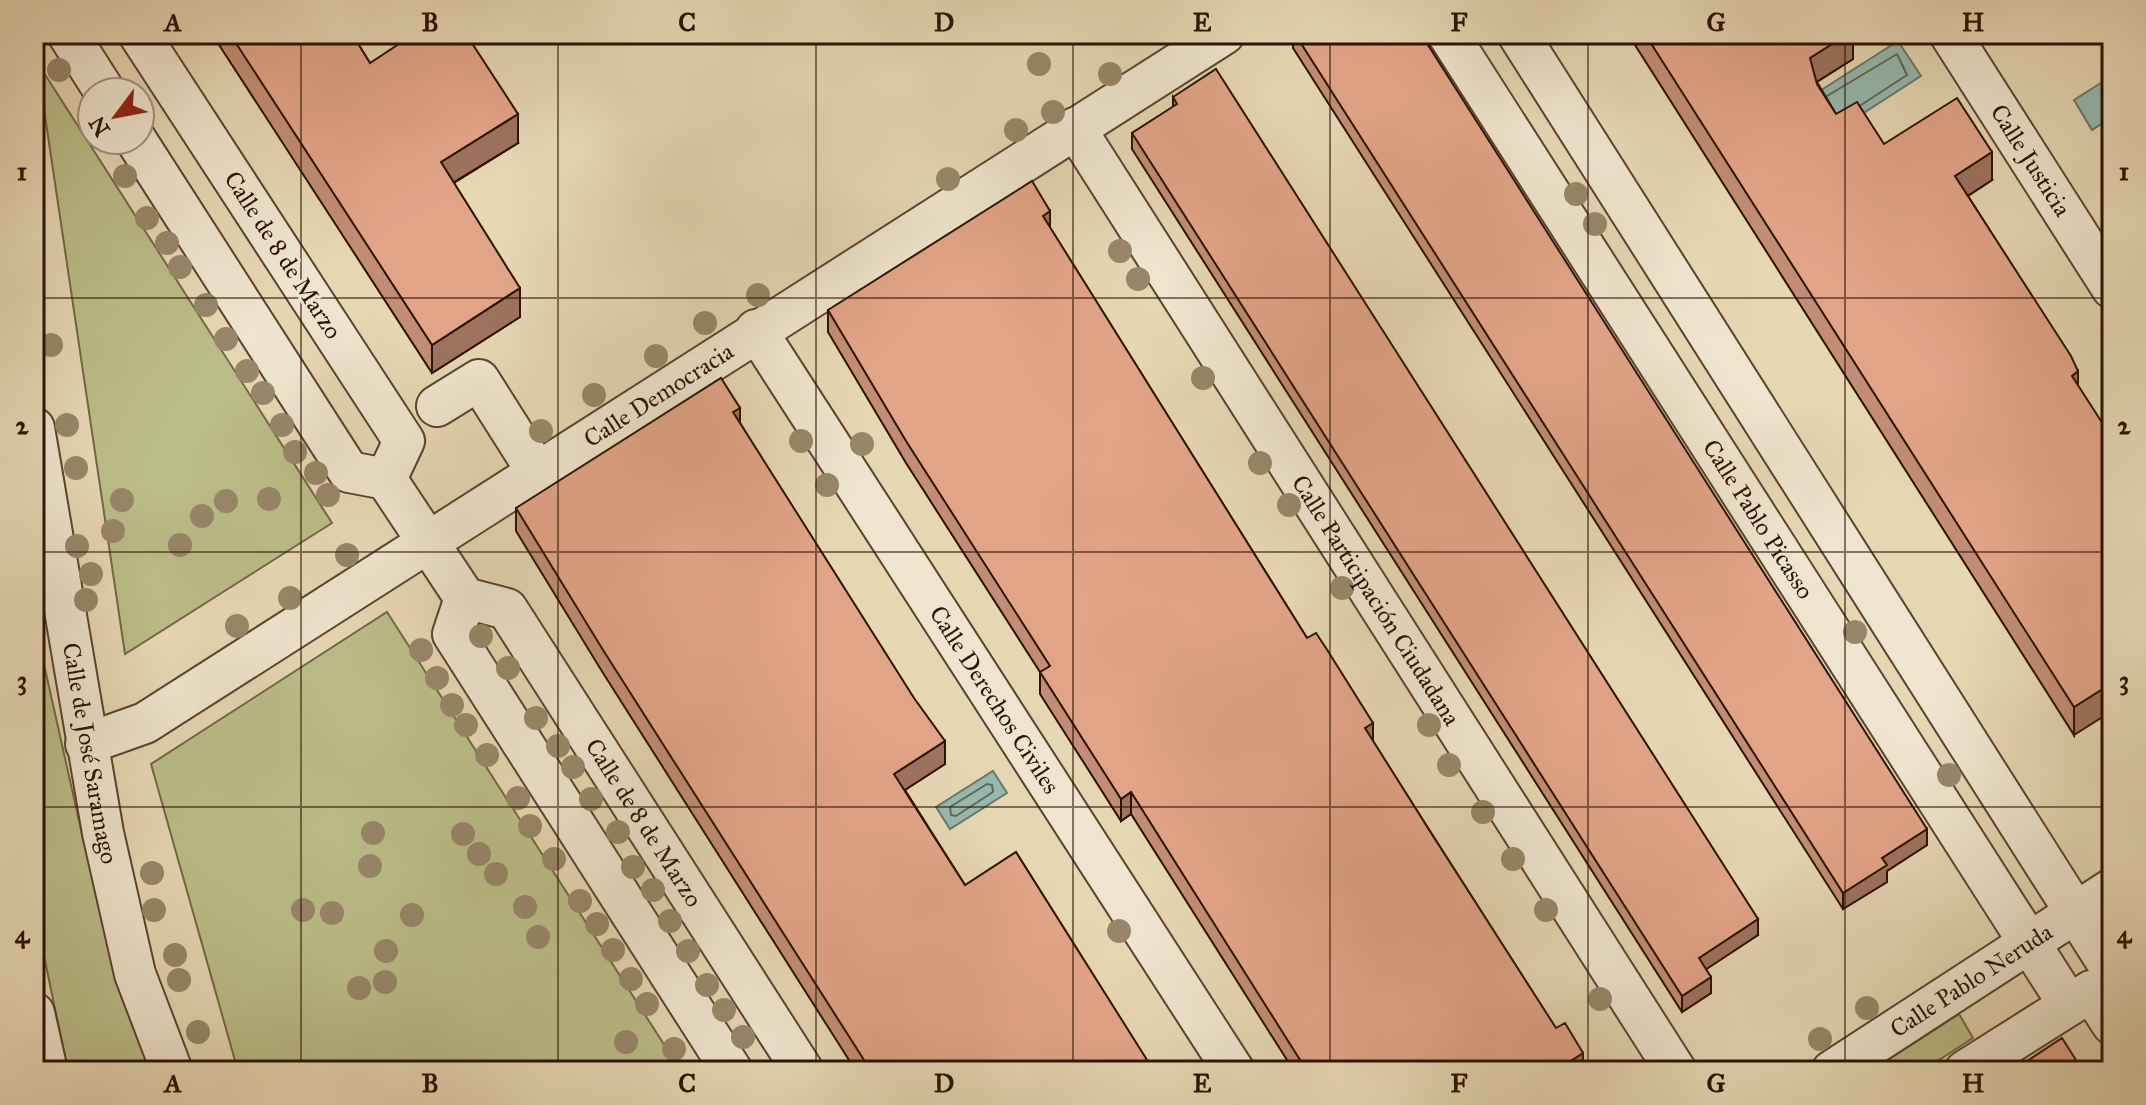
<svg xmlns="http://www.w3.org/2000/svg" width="2146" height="1105" font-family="'IM FELL Great Primer',serif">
	<rect width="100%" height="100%" fill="#e6d7b3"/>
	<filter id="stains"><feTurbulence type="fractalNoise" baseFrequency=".0025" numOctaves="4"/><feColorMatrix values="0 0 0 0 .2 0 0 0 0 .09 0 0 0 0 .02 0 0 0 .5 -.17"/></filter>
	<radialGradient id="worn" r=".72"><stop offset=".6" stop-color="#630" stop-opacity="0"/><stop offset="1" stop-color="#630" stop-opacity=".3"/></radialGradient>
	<path fill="#bbbd88" stroke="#746845" stroke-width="2" d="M37 62 332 523 125 654Z
		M34 606 43 660 84 843 149 1071H68L34 908Z
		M387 612 681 1071H238L151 764Z
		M1959 1014 1973 1038 1922 1071H1871Z"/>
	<path fill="#96b9af" stroke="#6c766a" stroke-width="2" d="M1898 41 1921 76 1837 130 1815 94Z
		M2112 76V117L2092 130 2074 100Z
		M993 771 1007 793 950 829 936 807Z"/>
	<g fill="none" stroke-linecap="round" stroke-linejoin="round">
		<path stroke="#616658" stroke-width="2" d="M1827 96 1897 54 1907 75 1861 105
			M987 784 992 785 993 792 956 816 951 815 950 807Z"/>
		<defs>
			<g id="minor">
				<path d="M68 34 105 92"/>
				<path id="s1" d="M1448 34 2069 1005"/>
				<path d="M1518 34 2112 970"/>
				<path id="s2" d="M1950 34 2112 288"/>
				<path id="s3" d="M1075 128 1676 1071"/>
				<path d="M136 140 349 472 386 479 404 441 139 34"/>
				<path id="s4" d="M756 330 1234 1071"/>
				<path d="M437 406 479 380 536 470"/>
				<path id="s5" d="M34 428 103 833 135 974 172 1071"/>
				<path id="s6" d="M386 479 465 598 507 609 803 1071"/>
				<path d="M465 598 453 634 732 1071"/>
				<path id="s7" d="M86 744 145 723 1224 34"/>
				<path d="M2091 991 2112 1024"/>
				<path d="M34 1013 47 1071"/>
				<path id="s8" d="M1832 1071 2112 889"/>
				<path d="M1965 1071 2090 992"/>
			</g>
		</defs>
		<use href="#minor" stroke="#5a432e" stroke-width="44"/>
		<use href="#minor" stroke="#efe5ce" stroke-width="40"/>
	</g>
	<g fill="#978768">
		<circle cx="1039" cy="64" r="12"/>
		<circle cx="59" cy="70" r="12"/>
		<circle cx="1110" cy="74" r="12"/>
		<circle cx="1053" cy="112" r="12"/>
		<circle cx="1016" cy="130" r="12"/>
		<circle cx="125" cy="176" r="12"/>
		<circle cx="948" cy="179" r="12"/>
		<circle cx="1576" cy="194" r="12"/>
		<circle cx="147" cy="218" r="12"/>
		<circle cx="1595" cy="224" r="12"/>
		<circle cx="167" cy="243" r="12"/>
		<circle cx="1120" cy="251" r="12"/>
		<circle cx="180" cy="267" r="12"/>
		<circle cx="1138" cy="279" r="12"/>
		<circle cx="758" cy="295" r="12"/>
		<circle cx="206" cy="305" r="12"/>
		<circle cx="705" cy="323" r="12"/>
		<circle cx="226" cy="339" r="12"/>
		<circle cx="51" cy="345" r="12"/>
		<circle cx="656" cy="356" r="12"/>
		<circle cx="247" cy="371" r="12"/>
		<circle cx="1203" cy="378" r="12"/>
		<circle cx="263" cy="393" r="12"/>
		<circle cx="594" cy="395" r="12"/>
		<circle cx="67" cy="425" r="12"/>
		<circle cx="282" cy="425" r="12"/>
		<circle cx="541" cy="431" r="12"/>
		<circle cx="801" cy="441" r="12"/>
		<circle cx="862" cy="444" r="12"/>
		<circle cx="295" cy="452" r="12"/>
		<circle cx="1260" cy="463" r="12"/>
		<circle cx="76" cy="468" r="12"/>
		<circle cx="316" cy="473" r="12"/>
		<circle cx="827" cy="485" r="12"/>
		<circle cx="328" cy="495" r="12"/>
		<circle cx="269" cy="499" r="12"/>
		<circle cx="122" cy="500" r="12"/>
		<circle cx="226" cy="501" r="12"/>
		<circle cx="1289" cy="505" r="12"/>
		<circle cx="202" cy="516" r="12"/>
		<circle cx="113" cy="531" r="12"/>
		<circle cx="180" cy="545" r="12"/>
		<circle cx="77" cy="546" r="12"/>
		<circle cx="347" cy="555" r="12"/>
		<circle cx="91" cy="574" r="12"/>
		<circle cx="1342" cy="588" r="12"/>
		<circle cx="290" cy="598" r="12"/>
		<circle cx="86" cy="600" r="12"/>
		<circle cx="237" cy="626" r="12"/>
		<circle cx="1855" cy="632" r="12"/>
		<circle cx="481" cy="636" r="12"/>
		<circle cx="421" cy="650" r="12"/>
		<circle cx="508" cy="668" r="12"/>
		<circle cx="437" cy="678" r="12"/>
		<circle cx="452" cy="705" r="12"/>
		<circle cx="536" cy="718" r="12"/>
		<circle cx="466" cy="725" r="12"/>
		<circle cx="1429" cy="725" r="12"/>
		<circle cx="558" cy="746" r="12"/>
		<circle cx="487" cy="755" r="12"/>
		<circle cx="1449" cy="765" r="12"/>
		<circle cx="573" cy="767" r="12"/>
		<circle cx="1949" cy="775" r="12"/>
		<circle cx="518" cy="798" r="12"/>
		<circle cx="591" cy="799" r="12"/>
		<circle cx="1483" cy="812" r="12"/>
		<circle cx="530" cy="826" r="12"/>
		<circle cx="618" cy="832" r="12"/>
		<circle cx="373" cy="833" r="12"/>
		<circle cx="463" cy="834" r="12"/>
		<circle cx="479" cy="854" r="12"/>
		<circle cx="554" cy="859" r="12"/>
		<circle cx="1513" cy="859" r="12"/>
		<circle cx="370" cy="866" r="12"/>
		<circle cx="633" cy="867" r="12"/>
		<circle cx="152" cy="873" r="12"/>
		<circle cx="496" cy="874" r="12"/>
		<circle cx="653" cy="890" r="12"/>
		<circle cx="580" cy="901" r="12"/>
		<circle cx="525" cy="907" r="12"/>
		<circle cx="154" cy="910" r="12"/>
		<circle cx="303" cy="910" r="12"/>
		<circle cx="1546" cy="910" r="12"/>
		<circle cx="332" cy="913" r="12"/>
		<circle cx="412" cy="915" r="12"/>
		<circle cx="670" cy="921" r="12"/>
		<circle cx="597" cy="924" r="12"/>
		<circle cx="1119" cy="931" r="12"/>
		<circle cx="538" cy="937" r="12"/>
		<circle cx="613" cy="950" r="12"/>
		<circle cx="386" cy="951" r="12"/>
		<circle cx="688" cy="951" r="12"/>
		<circle cx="175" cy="955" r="12"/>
		<circle cx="631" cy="979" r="12"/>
		<circle cx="179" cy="980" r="12"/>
		<circle cx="385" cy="982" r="12"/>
		<circle cx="707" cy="985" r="12"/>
		<circle cx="359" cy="988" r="12"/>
		<circle cx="1600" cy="999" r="12"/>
		<circle cx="647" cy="1004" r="12"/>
		<circle cx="1867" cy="1008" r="12"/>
		<circle cx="724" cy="1010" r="12"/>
		<circle cx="198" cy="1032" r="12"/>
		<circle cx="743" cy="1037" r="12"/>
		<circle cx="1820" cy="1039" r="12"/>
		<circle cx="626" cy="1042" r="12"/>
		<circle cx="674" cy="1049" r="12"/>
	</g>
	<path fill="#c28d74" stroke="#2c1202" stroke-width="2" d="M212 34H352L370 63 518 143 454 183 520 317 432 373Z
		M1293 34H1421L1927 845 1887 871V882L1843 909 1293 48Z
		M1628 34H1853V59L1817 82 1836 114 1884 144 1992 180 1968 196 2078 371 2074 735Z
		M1173 97 1758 935 1706 969 1711 993 1682 1012 1132 149V133L1173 107Z
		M1050 228 1307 638 1583 1071H1294L1131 814 1121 821 1040 694V672L906 463 828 332V310Z
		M740 423 945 764 905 790 965 885 1154 1071H856L603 673 516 531V508Z"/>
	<path fill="#9e735e" stroke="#2c1202" stroke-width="2" d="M1848 34H1853V59L1810 86V58Z
		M2062 34H2073L2062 41Z
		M518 114V143L441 190V162Z
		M1992 152V180L1955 204V176Z
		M1050 211V233L1043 216Z
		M520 288V317L432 373V345Z
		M2078 371V399L2072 376Z
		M740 408V431L733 412Z
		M2112 683V711L2074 735V707Z
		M1373 723V745L1365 728Z
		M945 741V764L894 797V774Z
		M1131 792V814L1121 821V799Z
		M1927 829V845L1887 871V882L1843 909V893L1882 858Z
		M1758 919V935L1699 974V958Z
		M1711 977V993L1682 1012V996Z
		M1583 1053V1071H1555Z"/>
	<path fill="#e2a487" stroke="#2c1202" stroke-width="2" d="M230 34H352L370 63 414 34H466L518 114 441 162 520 288 432 345Z
		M1295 34H1421L1927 829 1882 858 1887 865 1843 893Z
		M1645 34H1848L1810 58 1817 84 1836 114 1857 102 1884 144 1957 98 1992 152 1955 176 2071 356 2078 371 2072 376 2112 438V683L2074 707Z
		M1216 69 1758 919 1699 958 1711 977 1682 996 1132 133 1177 104 1173 97Z
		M1032 181 1050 211 1043 216 1307 638 1316 633 1326 648 1373 723 1365 728 1431 833 1556 1028 1565 1023 1583 1053 1555 1071H1307L1131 792 1121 799 1040 672 1050 666 906 441 828 310Z
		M721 378 740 408 733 412 914 698 945 741 894 774 965 885 1016 852 1154 1071H871L603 650 516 508Z
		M2062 1038 2083 1071H2012Z"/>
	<path fill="none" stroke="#2c1202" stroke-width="2" stroke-opacity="0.55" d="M301 34V1071M558 34V1071M816 34V1071M1073 34V1071M1330 34V1071M1588 34V1071M1845 34V1071M34 298H2112M34 552H2112M34 807H2112"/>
	<g text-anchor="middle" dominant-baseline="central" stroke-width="6" stroke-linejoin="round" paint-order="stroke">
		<g font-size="24" fill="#2c1202" stroke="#efe5ce">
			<text stroke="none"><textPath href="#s2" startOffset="150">Calle Justicia</textPath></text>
			<text transform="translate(283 255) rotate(57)">Calle de 8 de Marzo</text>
			<text stroke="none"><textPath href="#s7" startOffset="672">Calle Democracia</textPath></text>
			<text stroke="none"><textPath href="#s1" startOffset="576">Calle Pablo Picasso</textPath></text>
			<text stroke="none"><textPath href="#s3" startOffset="560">Calle Participación Ciudadana</textPath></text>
			<text stroke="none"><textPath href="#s4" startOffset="440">Calle Derechos Civiles</textPath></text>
			<text stroke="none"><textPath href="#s5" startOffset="330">Calle de José Saramago</textPath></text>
			<text stroke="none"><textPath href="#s6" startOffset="440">Calle de 8 de Marzo</textPath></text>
			<text stroke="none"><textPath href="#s8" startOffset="166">Calle Pablo Neruda</textPath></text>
		</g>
	</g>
	<rect width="2146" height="1105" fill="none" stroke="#e6d7b3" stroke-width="88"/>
	<g transform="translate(116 116) rotate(238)"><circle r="38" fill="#efe5ce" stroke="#a1917c" stroke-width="2"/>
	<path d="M0-6L14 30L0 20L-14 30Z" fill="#8f2418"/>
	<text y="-12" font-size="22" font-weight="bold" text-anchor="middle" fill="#2c1202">N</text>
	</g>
	<rect x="44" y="44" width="2058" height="1017" fill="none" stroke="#2c1202" stroke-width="3"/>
	<g font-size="26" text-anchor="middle" font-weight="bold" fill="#2c1202">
		<text x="173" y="31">A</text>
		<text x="430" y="31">B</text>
		<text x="687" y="31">C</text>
		<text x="944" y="31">D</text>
		<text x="1202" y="31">E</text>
		<text x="1459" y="31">F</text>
		<text x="1716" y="31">G</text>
		<text x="1973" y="31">H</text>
		<text x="22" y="180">1</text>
		<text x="2124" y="180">1</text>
		<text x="22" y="434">2</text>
		<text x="2124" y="434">2</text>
		<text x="22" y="689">3</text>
		<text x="2124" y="689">3</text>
		<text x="22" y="943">4</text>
		<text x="2124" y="943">4</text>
		<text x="173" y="1092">A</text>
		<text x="430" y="1092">B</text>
		<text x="687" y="1092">C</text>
		<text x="944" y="1092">D</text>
		<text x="1202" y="1092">E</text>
		<text x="1459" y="1092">F</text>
		<text x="1716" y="1092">G</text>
		<text x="1973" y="1092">H</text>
	</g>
	<rect width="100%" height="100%" filter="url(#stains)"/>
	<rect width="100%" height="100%" fill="url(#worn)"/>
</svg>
